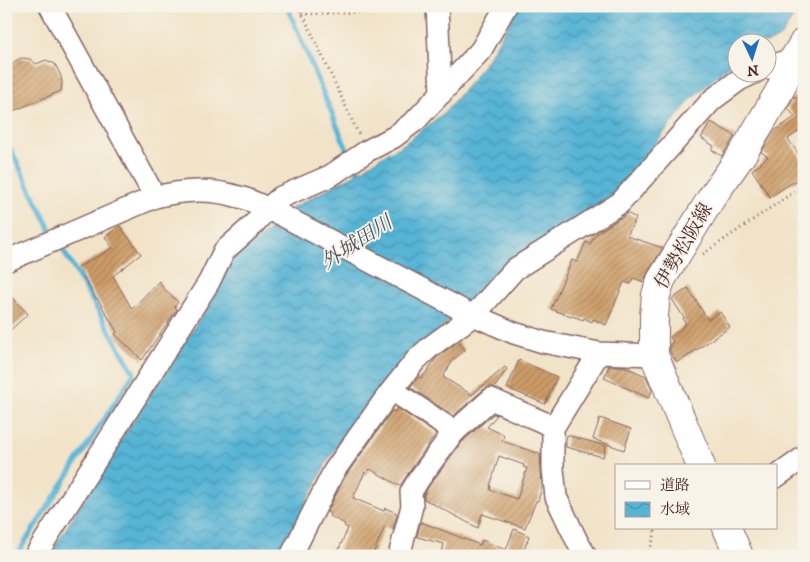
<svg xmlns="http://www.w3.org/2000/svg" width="810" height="562" font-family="'IM FELL DW Pica','Noto Serif JP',serif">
	<defs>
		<pattern id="water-waves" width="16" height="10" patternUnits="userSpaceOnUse" patternTransform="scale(1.25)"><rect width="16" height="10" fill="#57b4d5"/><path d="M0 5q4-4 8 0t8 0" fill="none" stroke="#4a92ad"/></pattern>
		<pattern id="building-hatch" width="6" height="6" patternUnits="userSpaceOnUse" patternTransform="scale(1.25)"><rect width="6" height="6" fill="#cd9d67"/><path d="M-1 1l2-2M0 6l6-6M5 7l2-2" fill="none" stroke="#a87f55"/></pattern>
	</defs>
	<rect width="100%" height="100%" fill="#f7f3e8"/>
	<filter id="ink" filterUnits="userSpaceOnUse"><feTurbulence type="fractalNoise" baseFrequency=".02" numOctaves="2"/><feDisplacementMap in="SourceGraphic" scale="10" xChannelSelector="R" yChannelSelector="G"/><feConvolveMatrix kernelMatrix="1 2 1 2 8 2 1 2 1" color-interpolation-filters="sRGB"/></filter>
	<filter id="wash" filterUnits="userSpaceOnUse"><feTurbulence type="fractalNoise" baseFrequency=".0096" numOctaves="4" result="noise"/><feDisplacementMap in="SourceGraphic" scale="20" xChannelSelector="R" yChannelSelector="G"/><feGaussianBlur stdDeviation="1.12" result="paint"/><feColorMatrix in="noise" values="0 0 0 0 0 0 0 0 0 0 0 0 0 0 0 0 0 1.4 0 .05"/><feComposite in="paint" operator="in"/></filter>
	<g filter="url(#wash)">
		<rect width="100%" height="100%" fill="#f1e3c8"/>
		<path fill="url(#water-waves)" stroke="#506a80" d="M519 6H801L780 37 768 43 738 42 737 59 692 98 614 195 507 263 377 391 328 460 280 556H49L110 457 212 300 231 259 261 238 292 208 356 174V170L359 169 362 170 379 158 403 145 444 113 473 79 489 57Z"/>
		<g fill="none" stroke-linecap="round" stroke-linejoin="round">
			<path stroke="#57b4d5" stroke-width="5" d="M287 6 348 152
				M6 140 51 231
				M16 556 134 373 62 248"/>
		</g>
		<g id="blocks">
			<path fill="url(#building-hatch)" fill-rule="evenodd" d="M22 58 30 59 36 64 46 60 55 64 61 76 62 83 61 91 6 114V77L8 76 11 66 13 63 17 60Z
				M794 96 804 102V129L803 128 788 139 804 162V176L794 183 793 182 770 197 752 170 762 163 761 162 768 157 761 152 774 131 795 117 788 108Z
				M711 122 735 136 722 156 712 150 714 146 701 138Z
				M627 213 636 218 627 236 663 248 648 272 644 282 633 278 631 284 624 282 606 325 593 319 592 322 584 318 583 320 572 316 571 317 551 309 572 260 577 262 586 242 590 244 596 234 616 221 618 219 620 218H622L623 216Z
				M120 226 141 254 113 276 132 309 159 281 163 288 178 302 174 307 177 309 142 360 115 334 117 332 97 298 96 299 78 267 113 248 105 237Z
				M688 288 708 320 720 312 730 327 683 359 677 362 670 352V344L673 342 670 337 686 324 683 319 684 318 672 299Z
				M6 290 28 314 6 334Z
				M458 342 465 350 453 360 443 377 472 395 505 367 507 369 495 387H489L483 390 453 416 410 387 419 377 422 378 436 358Z
				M519 360 557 377 545 404 507 388Z
				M609 366H623L646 376 652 390 649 398 604 378Z
				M397 408 436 434 409 472 400 486 370 469 367 474 365 472 353 498 384 511 385 508 397 513 393 529 385 526 372 556H336L348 528 344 526 345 524 330 516 331 514 327 512 345 477 392 411 395 412Z
				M493 414 497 415 487 427 504 435 502 441 540 454 542 487 538 501H536L525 528 482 514 478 528 424 499V495L429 486 461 443ZM499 456 524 465 523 467 527 468 517 499 490 490 491 486H490Z
				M600 418 631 429 624 450 593 439Z
				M567 435 606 446 603 457 566 447V440Z
				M421 522 480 545 482 540 506 550 514 529 529 536 522 556H441L444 544 417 537Z"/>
		</g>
	</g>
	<g filter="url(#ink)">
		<use href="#blocks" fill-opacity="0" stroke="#846462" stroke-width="1"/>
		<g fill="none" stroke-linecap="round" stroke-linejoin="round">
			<defs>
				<path id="minor" d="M50 6 155 197
					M437 6 441 94
					M768 68 795 57
					M268 208 281 197 330 176 367 151 394 137 416 120 481 50 506 6
					M6 261 155 197C184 190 210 188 239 197 249 199 259 205 268 208L464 311 514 333 543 342 599 353 654 355
					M392 390 455 432
					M776 477 804 457
					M35 556 209 282 224 251 252 226 268 208 276 213
					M291 556 334 471 388 395 416 360 430 347 474 315 515 269 620 203 712 100 739 80 756 72
					M399 556 412 506 411 492 419 479 452 434 491 399 545 423 553 428
					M586 556 578 543 556 497 553 469V428L599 353"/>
				<path id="major" d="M701 466 654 355V316L656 295 661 280 712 197 743 153 779 92 795 57 804 42
					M727 528 739 556"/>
			</defs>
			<use href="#minor" stroke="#846462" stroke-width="24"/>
			<use href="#major" stroke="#846462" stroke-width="30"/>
			<path stroke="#846462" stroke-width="3" stroke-dasharray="1 4" stroke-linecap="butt" d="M299 6 359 135
				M302 14 419 10
				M703 254 804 185
				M648 556 655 534V528"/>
			<use href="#minor" stroke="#fff" stroke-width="21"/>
			<use href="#major" stroke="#fff" stroke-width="28"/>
		</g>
	</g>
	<g text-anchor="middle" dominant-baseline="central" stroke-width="4" stroke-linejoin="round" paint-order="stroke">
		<g font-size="19" fill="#4a1f2b" stroke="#f7f3e8">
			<text transform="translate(684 246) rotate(-60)">伊勢松阪線</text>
		</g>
		<g font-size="20" font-style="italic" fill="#4f5366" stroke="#f7f3e8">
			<text transform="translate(357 243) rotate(-33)">外城田川</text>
		</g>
	</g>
	<rect width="810" height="562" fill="none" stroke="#f7f3e8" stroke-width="25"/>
	<rect x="615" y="464" width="162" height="65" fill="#f7f3e8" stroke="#b29e9c"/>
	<rect x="625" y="481" width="25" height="8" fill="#ffffff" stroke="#b29e9c"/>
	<text x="660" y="490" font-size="15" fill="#4a1f2b">道路</text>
	<rect x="625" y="502" width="25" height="15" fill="url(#water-waves)" stroke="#b29e9c"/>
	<text x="660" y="514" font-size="15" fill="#4a1f2b">水域</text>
	<g transform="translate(752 58) rotate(176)"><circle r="24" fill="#f7f3e8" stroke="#b29e9c"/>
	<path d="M0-4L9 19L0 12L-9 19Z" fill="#1f6fb2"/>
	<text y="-8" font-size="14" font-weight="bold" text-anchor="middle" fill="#4a1f2b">N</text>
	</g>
</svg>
